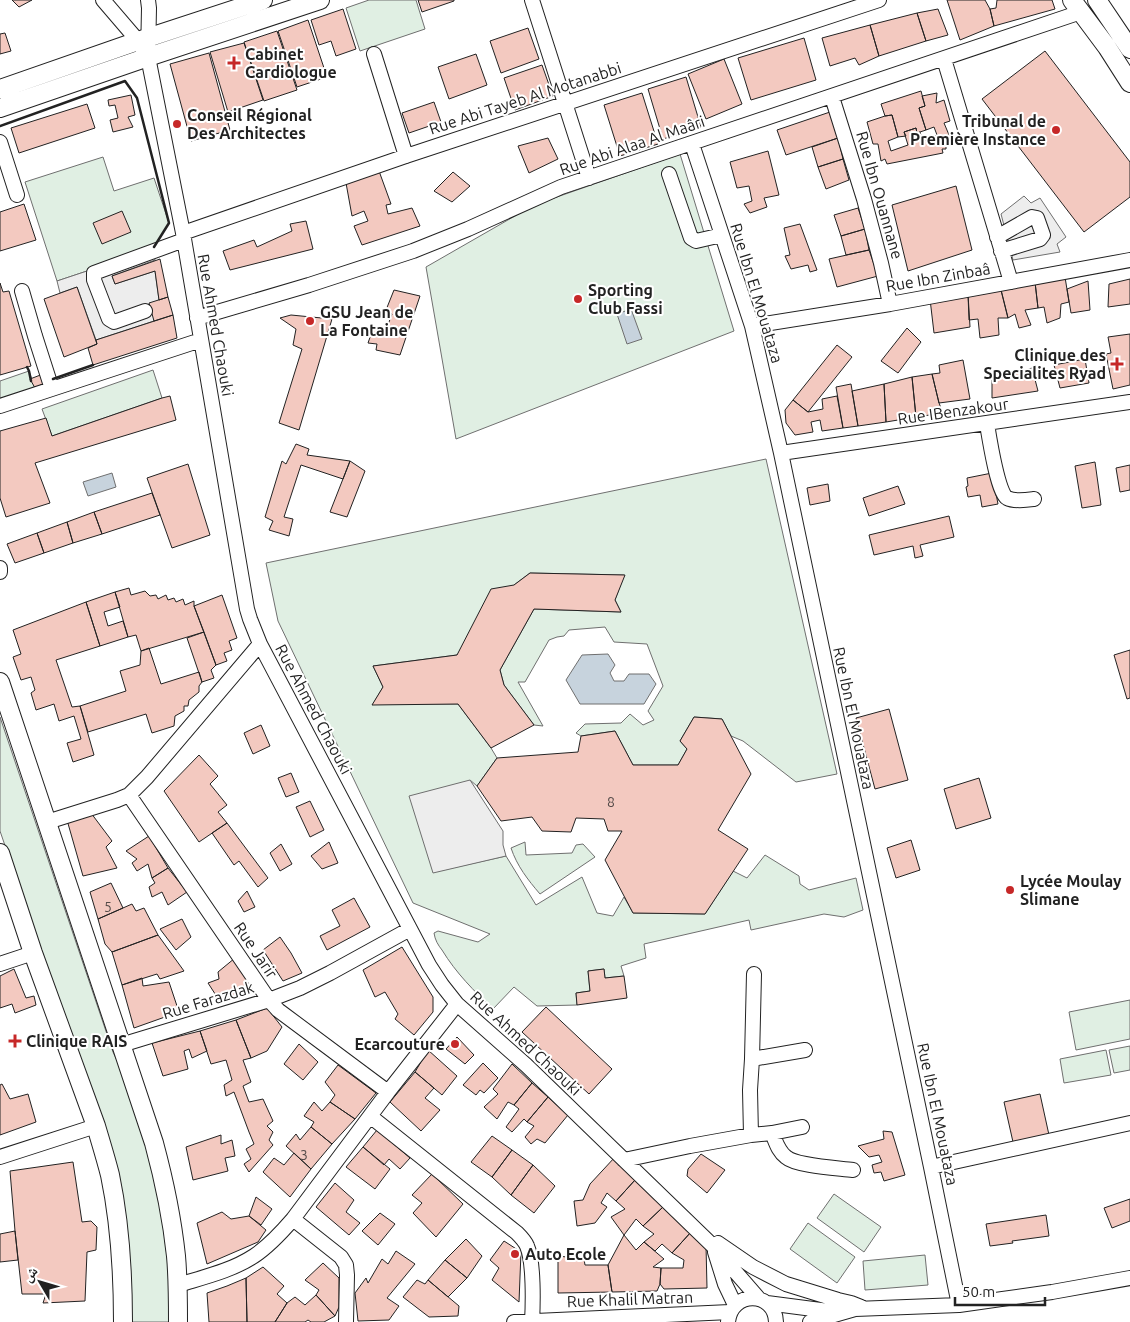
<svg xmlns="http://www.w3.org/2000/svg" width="1130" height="1322" font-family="Ubuntu,'Noto Naskh Arabic',sans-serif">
	<rect width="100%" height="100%" fill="#fff"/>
	<path fill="#e0efe3" stroke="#6f6f6f" d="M369 0H416L425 29 360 51 346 8Z
		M680 154 734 331 456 439 426 267 534 205Z
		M103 157 114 191 154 178 169 223 153 249 57 281 25 182Z
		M153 370 162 398 52 436 42 409Z
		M29 371 35 388 0 399V381Z
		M766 459 837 774 796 782 743 741 731 736 722 719 694 717 680 741 687 749 678 765H633L615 731 581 736 576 733 585 724 621 723 630 714 643 725 654 720 648 711 663 686 647 644 614 642 605 627 569 630 564 636 557 637 549 640 525 682H518L543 726 534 725 504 685 500 670 534 609 621 612 615 600 624 575 530 573 514 585 457 655 373 666 383 687 373 704H458L491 748 497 758 477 786 470 780 434 872 506 856 536 905 582 877 597 913 613 916 624 897 633 913 705 914 733 871 747 878 765 855 799 876 800 884 809 890 856 878 863 910 844 917 824 914 751 930 749 920 644 944 646 958 621 966 624 976 605 978 604 969 588 971 590 991 576 993 577 1005 537 1006 514 987 493 1009C474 991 456 973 442 950 438 945 435 940 434 933L438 931 478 942 490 934 413 903 278 621 266 563Z
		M0 717 113 1052 134 1096 160 1200 170 1280 171 1322H130L131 1282 111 1161 72 1041 0 831Z
		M525 842 526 855 572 853 576 845 583 844 595 857 540 894C528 880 517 866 511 848Z
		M1130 1000V1039L1076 1050 1069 1012Z
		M1130 1046V1070L1114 1073 1109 1050Z
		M1106 1050 1111 1075 1064 1083 1060 1059Z
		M834 1194 881 1227 864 1252 817 1218Z
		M808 1223 855 1257 837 1283 790 1249Z
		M925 1255 928 1285 865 1290 863 1261Z"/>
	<path fill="#ededed" stroke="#6f6f6f" d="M1024 196 1031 203 1040 198 1066 237 1057 244 1060 252 1013 260 1001 214Z
		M153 249 155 260 112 276 115 284 155 271 159 300 154 321 96 340 77 287 60 293 57 281Z
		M470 780 503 831V845L506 856 433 873 409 796Z"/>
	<path fill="#c7d3dd" stroke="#6f6f6f" d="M631 309 642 339 627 344 617 314Z
		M112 473 116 487 88 496 83 482Z
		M608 654 615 665 610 673 614 681H624L629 674H649L656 684 644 704H580L566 680 582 655Z"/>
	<path fill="#f3c9c0" stroke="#222" d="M12 0H32L19 7Z
		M418 0H454V1L422 12Z
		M947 0H985L990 9 994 26 960 40Z
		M997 0H1052L1055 9 994 26 990 9 996 8Z
		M343 9 356 49 336 56 331 41 319 45 311 20Z
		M938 9 948 35 926 41 917 13Z
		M917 13 926 41 879 56 870 25Z
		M308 20 327 77 297 87 278 31Z
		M870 25 879 56 859 65 855 58 830 66 822 38Z
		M528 28 539 59 501 73 490 41Z
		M277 31 297 90 264 101 244 42Z
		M5 33 11 51 0 54V34Z
		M804 38 816 80 751 100 738 58Z
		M244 43 263 100 228 112 210 52Z
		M1045 51 1130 162V197L1084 232 982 99Z
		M209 53 230 130 191 141 170 64Z
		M476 54 487 85 449 99 438 67Z
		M724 59 742 104 706 119 688 74Z
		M542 65 553 96 515 110 504 78Z
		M686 77 701 127 663 139 648 89Z
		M921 91 925 106 919 108 926 130 917 133 916 128 904 132 906 136 898 137 892 115 885 116 881 104Z
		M642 93 658 144 620 156 604 105Z
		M937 93 936 103 944 100 950 121 944 123 952 142 946 143V149H942L943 153 887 164 885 159 881 161 878 144H873L867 122 885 116 892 115 898 137 888 141 891 151 908 145 904 132 916 128 917 133 920 132 923 141 937 135 934 127 926 130 919 108 925 106 922 96Z
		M131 95 135 115 128 117 133 127 113 132 110 120 118 118 115 105 109 106 108 100Z
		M434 102 441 122 409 133 402 113Z
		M87 104 95 128 19 153 11 128Z
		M830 112 838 138 786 155 777 130Z
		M548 138 558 159 529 173 518 146Z
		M838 138 843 159 818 167 812 147Z
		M768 151 779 195 764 198 767 207 750 213 744 204 752 201 749 186 737 188 730 162Z
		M843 159 849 180 826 189 818 167Z
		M379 171 391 204 386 205 388 214 412 208 420 226 362 245 354 226 368 221 364 211 352 216 346 183Z
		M453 172 470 186 452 202 434 191Z
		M956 186 972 250 908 271 892 205Z
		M24 204 36 240 0 251V212Z
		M858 208 865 229 841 236 834 215Z
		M122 211 131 232 102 244 93 223Z
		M306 221 313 249 230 270 223 251 254 240 257 247 292 231 290 224Z
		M800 224 817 270 810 272 808 265 791 269 785 256 790 255 784 228Z
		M865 229 869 250 846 255 841 236Z
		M869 250 878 276 837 287 829 259Z
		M160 259 168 297 159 300 155 271 115 284 112 276Z
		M1065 277 1069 302 1061 304 1060 318 1047 323 1044 307 1038 308 1035 282Z
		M1130 279V304L1108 307 1109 284Z
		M1088 281 1090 310 1071 313 1067 289Z
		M1035 282 1038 308 1025 310 1031 325 1019 328 1015 314 1008 318 1001 290Z
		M0 283 3 292 9 291 31 366 0 375Z
		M77 287 97 344 64 357 44 299Z
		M394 290 420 296 400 355 376 350 377 344 368 343 374 326 386 330 392 314 386 310Z
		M1001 290 1008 318H998L999 335 980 338 978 319 969 320 968 294Z
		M968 294 970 327 934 333 930 299Z
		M168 297 173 315 154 321 149 303Z
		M173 315 177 338 93 365 88 348 97 344 96 340Z
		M291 315 332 319 299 430 279 423 302 349 293 345 296 329 280 318Z
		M907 328 921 342 898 373 881 361Z
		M1130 334V385L1113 389 1106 354 1111 353 1108 337Z
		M837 345 852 357 808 412 793 400Z
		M1085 359 1089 383 1060 388 1054 365Z
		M963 360 970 399 939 403 932 374 940 373 939 365Z
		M1032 368 1038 391 992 398V380Z
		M43 374 46 382 35 388 30 379Z
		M932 374 939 403 943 413 916 417 912 377Z
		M912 377 916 417 886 422 884 384Z
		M851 384 858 426 843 428 836 387Z
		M884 384 886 422 858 426 852 391Z
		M170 396 176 420 35 463 50 503 6 517 0 498V431L46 418 52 436 162 398Z
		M837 396 843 428 822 431 820 420 811 422 813 432 795 435 786 423 785 410 793 400 808 412 823 409 822 399Z
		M296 444 309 449 307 455 350 461 343 479 301 465 284 517 293 519 289 536 269 530 273 521 265 517 282 461 286 464Z
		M350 461 365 471 347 517 330 512Z
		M1095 462 1101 505 1082 508 1075 466Z
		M188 464 210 535 172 548 147 478Z
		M1130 465V490L1120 492 1116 468Z
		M992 473 998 504 982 507 980 495 968 497 966 487 968 486 967 478Z
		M828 484 830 501 810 505 807 488Z
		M898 486 905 504 869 516 863 498Z
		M152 493 160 515 102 534 94 512Z
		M94 512 102 534 73 543 67 522Z
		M949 516 954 537 920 545 923 556 915 558 913 546 874 555 869 535Z
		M67 522 73 543 44 553 37 533Z
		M37 533 44 553 15 563 7 544Z
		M530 573 625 575 615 600 621 612 534 609 500 670 504 685 534 725 491 748 458 704 372 705 383 687 373 666 457 655 491 589 514 585Z
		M129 588 131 595 145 591 150 596 156 595 158 599 166 595 168 600 174 598 176 602 183 599 185 605 194 601V606L204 632 141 651 136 635 128 637 115 592Z
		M115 592 120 607 104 612 108 626 123 621 128 637 100 646 86 602Z
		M222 595 237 638 229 641 232 650 224 653 227 661 216 665 194 606Z
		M86 602 100 646 56 660 72 707 80 706 94 755 73 762 67 743 81 739 74 716 59 721 54 704 36 710 31 693 35 690 31 677 21 680 13 657 21 654 13 630Z
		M204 632 216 665 211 670 214 678 202 682 187 638Z
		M149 648 161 684 199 672 202 682 199 686V692L189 700 188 706H184V711L175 716 174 726 152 733 146 714 88 732 80 706 126 691 120 671 140 665 141 651Z
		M1130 650V698L1127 699 1114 655Z
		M889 709 908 780 875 789 856 718Z
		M694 717 722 719 751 774 718 830 748 849 705 914 633 913 605 860 622 831H608L604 819 576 818 571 832 542 831 532 817 501 821 477 786 497 758 578 752 581 736 615 731 633 765H678L687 749 680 741Z
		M261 725 270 746 253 754 244 733Z
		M199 755 218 776 210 784 227 805 218 812 227 823 199 842 164 791Z
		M291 773 299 792 286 797 278 778Z
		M979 778 991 818 956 829 944 789Z
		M310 801 324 830 310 837 296 807Z
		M91 813 112 841 106 847 117 868 83 876 67 820Z
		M227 823 268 878 258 887 239 861 234 865 212 833Z
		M149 836 168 868 152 878 148 864 137 871 132 863 137 859 126 851Z
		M911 840 920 870 896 878 887 848Z
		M329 842 338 863 322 869 311 856Z
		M281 844 292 864 280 871 270 853Z
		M168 868 187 892 168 905 162 892 152 897 149 887 155 883 152 878Z
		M111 883 123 908 98 919 90 892Z
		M247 891 255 907 244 912 238 901Z
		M354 898 370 927 327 950 320 936 340 926 332 910Z
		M132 904 136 911 144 908 158 935 112 952 105 944 98 919Z
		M182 919 191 937 176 950 160 929Z
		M158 935 184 971 160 979 157 974 122 985 112 952Z
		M280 937 291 953 302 973 283 981 263 950Z
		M402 947 433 997V1012L414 1035 395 1019 398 1014 385 992 375 997 363 970Z
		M235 958 252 989 239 998 219 1000 208 983 219 979 218 972Z
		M14 969 26 998 34 996 36 1005 15 1013 12 1004 0 1008V976Z
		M604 969 605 978 624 976 627 998 577 1005 576 993 590 991 588 971Z
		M142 978 143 986 169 982 179 1012 134 1028 122 985Z
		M546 1007 612 1069 589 1094 522 1032Z
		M267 1008 282 1027 267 1051 251 1058 236 1020Z
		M236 1020 251 1058 243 1060 251 1082 243 1086 249 1102 263 1099 273 1121 267 1126 273 1132 269 1140 273 1145 249 1172 244 1164 251 1159 246 1149 254 1144 249 1132 234 1092 226 1096 224 1085 232 1080 226 1060 211 1064 200 1031Z
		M200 1031 207 1051 192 1058 189 1049 184 1051 188 1069 163 1076 152 1043Z
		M457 1037 474 1055 465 1064 446 1049Z
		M299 1044 318 1062 303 1080 284 1064Z
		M428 1050 457 1076 442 1095 415 1072Z
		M483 1063 498 1078 484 1093 480 1090 476 1095 463 1085Z
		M512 1064 532 1083 514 1105 508 1102 497 1119 484 1107 498 1094 493 1089Z
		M338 1065 376 1093 355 1119 330 1102 335 1095 325 1082Z
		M415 1072 434 1088 425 1098 440 1110 421 1131 390 1102Z
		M532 1083 548 1097 527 1122 524 1119 512 1132 506 1127 519 1109 514 1105Z
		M2 1084 10 1099 28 1094 36 1122 0 1135V1085Z
		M1040 1094 1049 1135 1013 1142 1004 1102Z
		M548 1097 568 1115 545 1143 537 1139 531 1144 525 1137 534 1126 527 1122Z
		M314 1102 322 1111 330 1102 355 1119 332 1144 311 1127 314 1122 304 1116Z
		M311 1127 332 1144 311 1169 286 1146 296 1134 300 1140Z
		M377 1130 410 1158 400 1169 389 1159 384 1165 363 1147Z
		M883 1131 892 1132 905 1175 884 1181 881 1172 874 1173 872 1165 882 1162 879 1155 869 1157 858 1146 884 1139Z
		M221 1135V1144L232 1140 235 1156 225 1158 228 1171 193 1180 186 1147Z
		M492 1136 512 1150 492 1177 471 1162Z
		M363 1147 390 1169 375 1189 346 1167Z
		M512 1150 533 1165 511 1195 492 1177Z
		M294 1153 311 1169 290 1197 263 1172 274 1158 284 1165Z
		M701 1154 725 1170 707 1193 687 1176 688 1169Z
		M615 1157 635 1180 616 1201 607 1193 601 1203 607 1207 595 1223 577 1226 574 1201 583 1200 590 1184Z
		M73 1162 82 1222 91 1221 97 1227 96 1250 87 1252 85 1301 43 1303 46 1294H22L15 1231 10 1171Z
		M533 1165 555 1186 534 1213 511 1195Z
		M432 1174 463 1204 436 1237 413 1213 422 1203 412 1195Z
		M635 1180 663 1207 643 1226 636 1219 624 1235 611 1217 625 1209 616 1201Z
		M335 1183 354 1200 346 1212 360 1223 349 1235 316 1207Z
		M256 1197 272 1209 261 1225 249 1216Z
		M1130 1199V1221L1112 1228 1104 1208Z
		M663 1207 691 1232 672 1253 662 1244 655 1251 644 1242 654 1234 643 1226Z
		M222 1212 231 1219 249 1216 266 1230 258 1242 207 1264 197 1223Z
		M380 1213 395 1224 378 1245 362 1231Z
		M1046 1215 1049 1236 1012 1241 1013 1243 990 1246 986 1224Z
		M15 1231 18 1260 0 1262V1234Z
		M691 1232 706 1245 707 1288 664 1289 660 1284 661 1268H683L684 1260 672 1253Z
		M624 1235 636 1250 644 1242 664 1259 653 1267 661 1268 660 1284 657 1291 612 1292 608 1265Z
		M466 1239 482 1256 467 1278 445 1260Z
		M504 1241 521 1252 519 1302 492 1280 499 1268 490 1260Z
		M396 1251 415 1264 387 1298 399 1306 389 1320 358 1321 355 1293 366 1278 368 1283 382 1259 388 1264Z
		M558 1256 584 1259 585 1265H608L612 1292 558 1293Z
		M445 1260 467 1278 448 1297 428 1280Z
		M323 1263 339 1278V1307L335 1316 316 1295 319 1290 305 1280Z
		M263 1267 284 1286 277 1294 287 1303 275 1322H247L246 1278Z
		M246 1278 247 1322H209L207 1293 227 1286Z
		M417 1280 425 1284 428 1280 459 1306 458 1316 429 1317 403 1297Z
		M316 1295 335 1316 324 1322H311L308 1320 305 1322H275L287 1303 295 1297 305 1305Z"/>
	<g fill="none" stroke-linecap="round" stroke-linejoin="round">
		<defs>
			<path id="minor" d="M103 0 133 35 142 48
				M148 0 149 8 148 57 183 233 247 609 250 619 260 644 429 965 442 985 457 1004 526 1065 713 1246 759 1299
				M532 0 589 178
				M374 54 406 156
				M944 59 1011 282
				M832 97 864 199 881 263 890 304
				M0 142 17 195
				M692 144 752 326 781 453 931 1167 959 1305
				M669 174 691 238 696 241 722 235
				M183 233 406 156 879 0
				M997 237 1032 217 1037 218 1043 235 1040 239 1001 251
				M22 291 35 336 52 389
				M145 311 114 322 109 319 94 280V273L184 240
				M197 318 309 285 413 251 468 229 561 187 1081 12
				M752 326 890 304 1130 260
				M0 406 201 340
				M987 424C989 436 998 494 1007 498 1015 502 1027 500 1034 499
				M781 453 1130 402
				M0 568V572
				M129 795 269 1000 278 1010 388 1092
				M47 822 117 800 129 795 147 777 260 644
				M0 964 33 953
				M121 1045 269 1000 300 988 330 973 410 929
				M752 1059 754 974
				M370 1116 517 1233C521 1237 525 1241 527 1246 534 1262 533 1304 532 1322
				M772 1133C776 1142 778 1151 786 1157 796 1166 838 1168 853 1170
				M751 1135 772 1133 802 1127
				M0 1157 96 1126
				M624 1160 690 1146 751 1135 750 1090 752 1059 805 1050
				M931 1167 1130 1123
				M293 1219 341 1257 346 1265 347 1275 346 1322
				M718 1243 753 1267 786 1284 838 1300 851 1303 861 1307
				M715 1252 725 1284 735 1305
				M178 1285C204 1277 231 1271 254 1256 269 1246 281 1233 293 1219L388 1092 457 1004
				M767 1303 836 1312
				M514 1322 730 1312
				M728 1322C731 1290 775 1291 776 1322
				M810 1322 855 1309 959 1305 1052 1292 1130 1278"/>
			<path id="major" d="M1072 0 1107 47 1130 83
				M1097 0 1130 49
				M0 89 138 41 263 0
				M0 108 148 57 320 0
				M0 682 154 1143C164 1180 172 1218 176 1256 178 1278 178 1300 178 1322
				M0 853 33 953 96 1126C101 1143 106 1159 110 1175 120 1223 123 1273 123 1322"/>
		</defs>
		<use href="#minor" stroke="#222" stroke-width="16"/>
		<use href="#major" stroke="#222" stroke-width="20"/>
		<use href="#minor" stroke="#fff" stroke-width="14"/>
		<use href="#major" stroke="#fff" stroke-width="18"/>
		<path stroke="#222" stroke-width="2.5" d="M0 126 125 81 137 98 169 223 154 247
			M27 367 29 371 31 381
			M53 379 93 365"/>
	</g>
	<g fill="#c62828" stroke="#fff" stroke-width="2">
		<path d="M231.5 55.5h5v5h5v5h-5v5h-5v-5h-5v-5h5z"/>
		<circle cx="177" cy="124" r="5"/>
		<circle cx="1056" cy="130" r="5"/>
		<circle cx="578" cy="299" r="5"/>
		<circle cx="310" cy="321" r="5"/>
		<path d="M1114.5 356.5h5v5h5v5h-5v5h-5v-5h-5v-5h5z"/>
		<circle cx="1010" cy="890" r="5"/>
		<path d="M12.5 1033.5h5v5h5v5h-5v5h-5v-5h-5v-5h5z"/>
		<circle cx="455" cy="1044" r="5"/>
		<circle cx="515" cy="1254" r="5"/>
	</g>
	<g text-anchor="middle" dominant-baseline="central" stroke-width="4" stroke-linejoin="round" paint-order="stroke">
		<g font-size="14" fill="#564c4a">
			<text x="611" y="802">8</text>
			<text x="108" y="907">5</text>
			<text x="304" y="1155">3</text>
		</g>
		<g font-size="16" font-weight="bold" fill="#222" stroke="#fff" text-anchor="start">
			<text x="245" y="54">Cabinet<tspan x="245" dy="18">Cardiologue</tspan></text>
			<text x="187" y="115">Conseil Régional<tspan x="187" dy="18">Des Architectes</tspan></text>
			<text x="1046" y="121" text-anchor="end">Tribunal de<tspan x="1046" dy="18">Première Instance</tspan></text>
			<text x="588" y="290">Sporting<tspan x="588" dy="18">Club Fassi</tspan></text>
			<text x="320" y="312">GSU Jean de<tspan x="320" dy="18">La Fontaine</tspan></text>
			<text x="1106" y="355" text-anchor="end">Clinique des<tspan x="1106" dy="18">Specialites Ryad</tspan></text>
			<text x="1020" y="881">Lycée Moulay<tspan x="1020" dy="18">Slimane</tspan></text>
			<text x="26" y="1041">Clinique RAIS</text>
			<text x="445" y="1044" text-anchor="end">Ecarcouture</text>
			<text x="525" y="1254">Auto Ecole</text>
		</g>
		<g font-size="16" fill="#222" stroke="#fff">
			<text transform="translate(525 98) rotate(-18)">Rue Abi Tayeb Al Motanabbi</text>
			<text transform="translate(632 145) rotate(-19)">Rue Abi Alaa Al Maâri</text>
			<text transform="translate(880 195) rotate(74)">Rue Ibn Ouannane</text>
			<text transform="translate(938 277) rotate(-10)">Rue Ibn Zinbaâ</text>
			<text transform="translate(757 293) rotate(73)">Rue Ibn El Mouataza</text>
			<text transform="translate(216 325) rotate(80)">Rue Ahmed Chaouki</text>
			<text transform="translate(953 411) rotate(-8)">Rue IBenzakour</text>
			<text transform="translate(314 709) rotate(62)">Rue Ahmed Chaouki</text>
			<text transform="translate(854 718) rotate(78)">Rue Ibn El Mouataza</text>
			<text transform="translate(256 950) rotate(56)">Rue Jarir</text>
			<text transform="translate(208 1000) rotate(-17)">Rue Farazdak</text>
			<text transform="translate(526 1043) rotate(43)">Rue Ahmed Chaouki</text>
			<text transform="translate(938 1114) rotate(78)">Rue Ibn El Mouataza</text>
			<text transform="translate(630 1299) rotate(-2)">Rue Khalil Matran</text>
		</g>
	</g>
	<g transform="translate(40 1282) rotate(308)" stroke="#ffffff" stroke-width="4" paint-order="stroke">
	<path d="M0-4L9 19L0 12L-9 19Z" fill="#222222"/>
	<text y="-8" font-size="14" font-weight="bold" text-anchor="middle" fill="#222222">ش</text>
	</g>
	<path d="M955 1297v8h90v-8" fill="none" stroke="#222222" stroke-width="2.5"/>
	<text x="962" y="1297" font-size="15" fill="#222222" stroke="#ffffff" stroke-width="4" paint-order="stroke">50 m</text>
</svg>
